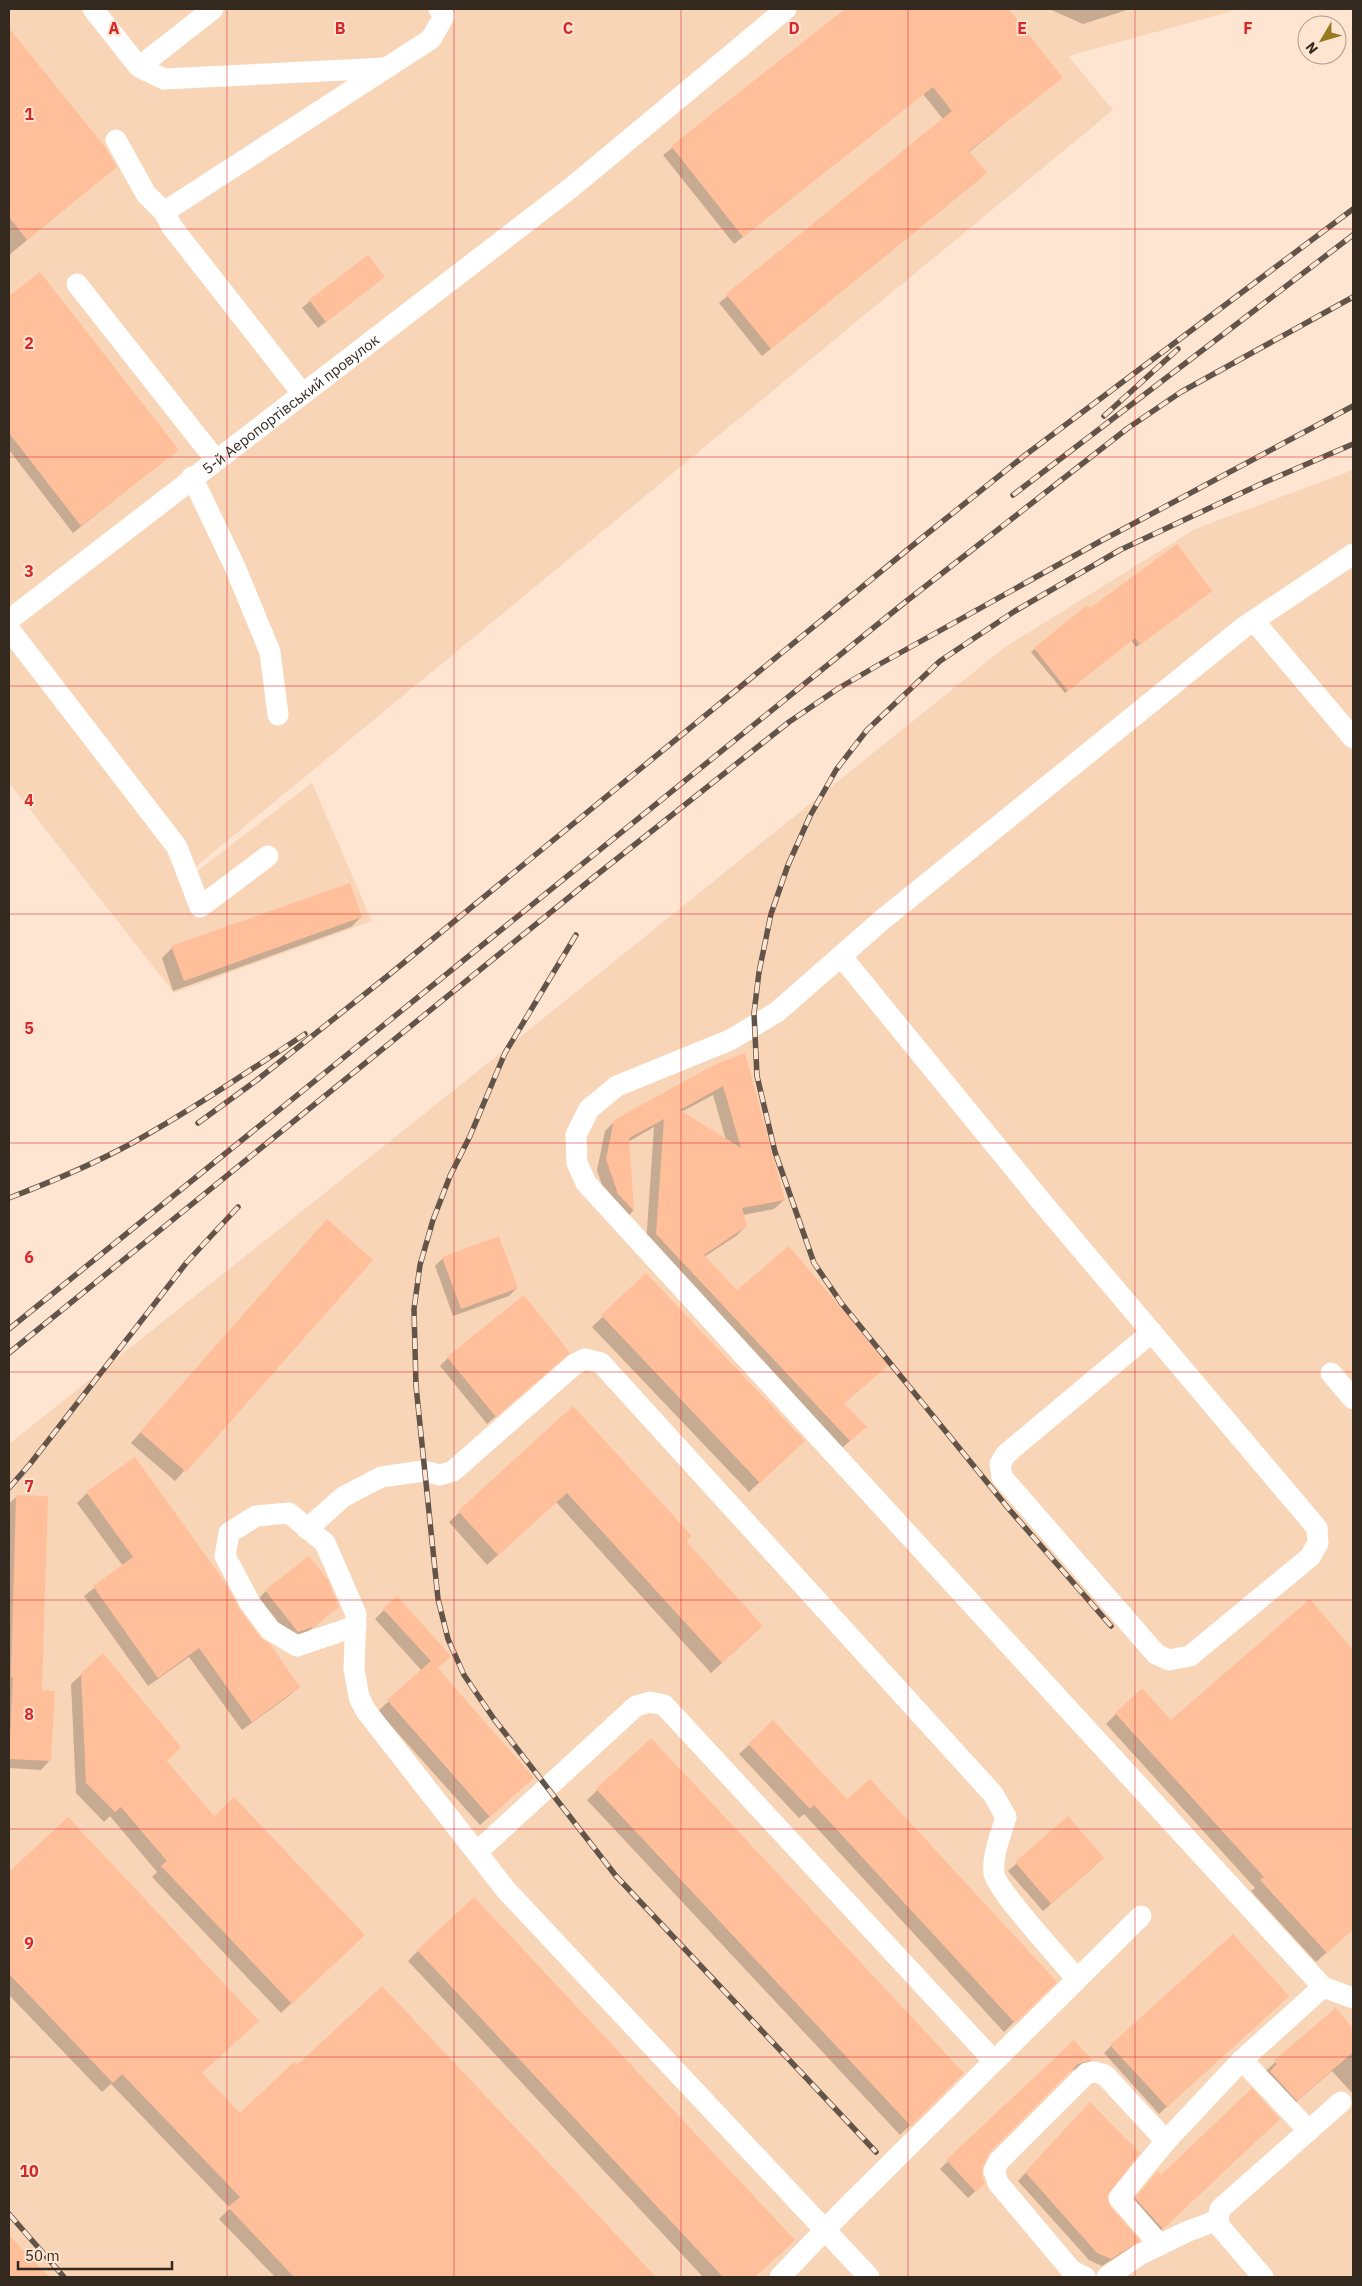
<svg xmlns="http://www.w3.org/2000/svg" width="1362" height="2286" font-family="'IBM Plex Sans',sans-serif">
	<rect width="100%" height="100%" fill="#fde5d1"/>
	<path fill="#f9d5b7" d="M9 9H1240L1068 56 1113 110 193 869 197 871 312 783 372 921 174 993 9 783Z
		M1353 470V2277H9V1444L458 1087 1005 647 1195 529Z"/>
	<path fill="#0003" fill-rule="evenodd" d="M847 9H1007L1061 78 969 152 977 181 762 356 719 303 943 119 923 94 734 244 663 155Z
		M1049 9H1130L1083 24Z
		M9 30 104 147 115 167 9 255Z
		M39 273 177 450 73 533 9 450V297Z
		M375 284 318 328 302 308 310 301Z
		M1208 594 1136 647 1131 640 1065 693 1031 652 1087 607 1090 610Z
		M361 917 351 927 173 991 162 958 172 948Z
		M714 1066 784 1200 774 1209 743 1215 746 1226 736 1236 704 1257 737 1291 888 1365 843 1404 865 1427 840 1450 646 1244 654 1127 628 1142 633 1211 624 1220 608 1204 597 1170 605 1131 615 1121ZM713 1095 726 1140 681 1112Z
		M317 1231 371 1260 175 1481 131 1443Z
		M443 1258 517 1288 509 1296 453 1316 435 1266Z
		M646 1275 793 1451 749 1492 592 1327Z
		M448 1358 561 1360 487 1424 440 1366Z
		M573 1407 685 1541 751 1636 711 1673 556 1502 487 1565 449 1522Z
		M87 1493 239 1611 299 1687 289 1696 242 1730 189 1657 148 1686 84 1596 123 1566 77 1503Z
		M17 1496 50 1760 41 1770 9 1768V1504Z
		M266 1591 338 1607 305 1634 291 1638 259 1598Z
		M1310 1600 1353 1652V1929L1316 1962 1251 1891 1255 1888 1106 1724 1116 1714 1171 1721Z
		M384 1610 450 1656 436 1669 523 1787 480 1825 378 1711 422 1671 375 1619Z
		M82 1674 214 1817 353 1944 281 2013 152 1877 157 1872 110 1816 104 1822 76 1793 71 1684Z
		M651 1740 963 2073 900 2135 587 1800Z
		M749 1745 847 1801 1055 1982 1004 2032 804 1814 799 1818 739 1754Z
		M68 1818 201 2074 240 2115 297 2067 382 1988 654 2277H407L402 2271 395 2277H275L219 2219 230 2208 111 2084 102 2092 9 1995V1873Z
		M1068 1818 1095 1866 1043 1911 1008 1871Z
		M418 1951 783 2251 754 2277H703L408 1961Z
		M1280 2004 1159 2114 1104 2053 1111 2046Z
		M1335 2009 1353 2030V2094L1332 2071 1281 2115 1260 2076Z
		M1074 2041 1091 2060 1083 2067 1069 2071 989 2152 981 2166V2175L984 2183 968 2198 940 2169Z
		M1082 2112 1108 2207 1138 2241 1130 2248 1102 2266 1089 2260 1018 2181Z
		M1271 2126 1155 2236 1129 2206 1158 2173 1161 2176Z
		M9 2236 47 2277H9Z"/>
	<path fill="#ffbf9b" fill-rule="evenodd" d="M845 9H1009L1063 78 969 151 987 173 771 349 726 294 952 111 933 87 743 237 671 146Z
		M9 28 105 147 117 167 27 240 9 217Z
		M368 255 385 277 326 322 309 300Z
		M40 272 179 450 81 526 9 433V296Z
		M1177 544 1212 591 1140 645 1135 638 1068 691 1034 648 1087 605 1090 608Z
		M350 883 362 917 184 981 171 946Z
		M745 1053 785 1200 742 1208 747 1226 704 1255 737 1290 789 1246 889 1365 844 1403 867 1427 850 1441 656 1234 664 1119 629 1138 634 1211 618 1194 606 1159 614 1120 714 1065ZM723 1086 741 1148 680 1110Z
		M327 1219 373 1260 186 1472 140 1432Z
		M499 1236 518 1288 461 1309 442 1257Z
		M646 1273 805 1441 760 1483 601 1315Z
		M524 1295 570 1353 496 1417 447 1357Z
		M573 1406 692 1536 686 1541 763 1626 722 1663 567 1493 498 1555 458 1511Z
		M135 1457 224 1581 240 1610 260 1637 270 1644 300 1687 252 1722 199 1648 158 1678 93 1586 133 1557 86 1492Z
		M16 1495 48 1496 42 1690 55 1691 51 1761 9 1759 13 1677H11Z
		M309 1556 328 1580 339 1607 313 1627 298 1632 265 1590Z
		M397 1596 451 1656 438 1668 435 1665 534 1778 490 1817 387 1700 431 1661 383 1609Z
		M1310 1599 1353 1650V1929L1327 1953 1260 1880 1264 1877 1115 1713 1142 1688 1171 1720Z
		M103 1653 181 1747 167 1761 214 1816 234 1797 365 1935 292 2004 161 1866 167 1861 121 1807 115 1812 86 1783 81 1673Z
		M773 1720 847 1799 870 1779 1057 1982 1015 2023 814 1805 810 1809 748 1744Z
		M651 1738 964 2073 911 2126 596 1789Z
		M1068 1816 1104 1858 1051 1904 1015 1862Z
		M68 1817 259 2021 202 2073 240 2113 294 2062 297 2065 382 1986 656 2277H294L228 2207 240 2197 122 2074 113 2083 9 1974V1872Z
		M474 1897 795 2240 755 2277H723L417 1950Z
		M1233 1934 1289 1996 1167 2107 1110 2045Z
		M1336 2008 1353 2028V2052L1297 2101 1270 2071 1277 2064 1274 2060Z
		M1074 2040 1092 2060 1078 2064 990 2152 983 2166 982 2175 985 2183 976 2192 946 2160Z
		M1252 2088 1280 2119 1163 2229 1135 2198 1158 2171 1161 2175Z
		M1090 2102 1140 2153 1107 2196 1110 2206 1140 2241 1111 2259 1097 2253 1025 2172Z
		M9 2235 49 2277H9Z"/>
	<g fill="none" stroke-linecap="round" stroke-linejoin="round">
		<g stroke="#fff" stroke-width="21">
			<path d="M93 9 139 67 213 9"/>
			<path d="M139 67 164 79 386 68"/>
			<path d="M116 140 146 194 164 212 172 227 302 393"/>
			<path d="M164 212 431 39 444 16 439 9"/>
			<path d="M77 284 215 459"/>
			<path d="M192 477 235 567 270 652 278 715"/>
			<path d="M1353 554 1244 627 882 920 777 1012 730 1040 617 1086 589 1109 576 1135 577 1163 586 1183 1323 1987 1353 1998"/>
			<path id="s1" d="M9 620 572 187 786 9"/>
			<path d="M1254 621 1353 738"/>
			<path d="M9 629 177 847 200 907 268 856"/>
			<path d="M841 956 1045 1206 1317 1528 1318 1543 1310 1557 1190 1656 1169 1660 1156 1654 1002 1477 1000 1464 1006 1454 1152 1332"/>
			<path d="M1331 1373 1353 1399"/>
			<path d="M307 1529 343 1497 381 1477 423 1471 440 1475 453 1471 575 1364 585 1359 601 1363 993 1794 1006 1817C1001 1835 992 1854 994 1873 995 1888 1063 1962 1076 1978"/>
			<path d="M356 1626 297 1646 270 1630 250 1603 225 1556 229 1533 256 1516 289 1513 325 1543 356 1614 354 1669 359 1697 366 1711 506 1890 869 2277"/>
			<path d="M477 1852 636 1706 650 1702 664 1705 994 2061"/>
			<path d="M1242 2060 1309 2131"/>
			<path d="M1160 2245 1119 2198 1166 2141 1242 2060 1323 1987"/>
			<path d="M780 2277 844 2210 1141 1916"/>
			<path d="M1085 2277 1072 2271 998 2183 994 2171 999 2161 1087 2073 1095 2072 1105 2075 1166 2141"/>
			<path d="M1107 2277 1139 2255 1186 2232 1218 2220"/>
			<path d="M1263 2277 1221 2228 1218 2220 1220 2209 1341 2102"/>
		</g>
		<defs>
			<path id="rail" d="M1104 416 1178 349
				M1013 495 1353 235
				M576 935 505 1053 470 1136 450 1176 433 1220 420 1265 414 1309 416 1386 438 1599 448 1639 464 1675 494 1719 616 1876 876 2152
				M198 1123 257 1080 390 974 923 537 1024 456 1353 209
				M9 1198C51 1182 94 1164 134 1142 193 1109 249 1071 305 1034
				M9 1329 904 603 1128 428 1181 392 1353 297
				M9 1353 594 877 789 722 839 688 880 664 1099 542 1353 406
				M9 1488 30 1464 187 1262 238 1207
				M1111 1626 1008 1508 842 1304 814 1263 775 1152 757 1076 754 1013 759 972 771 914 788 865 810 816 836 770 867 730 940 661 1015 611 1120 550 1263 483 1353 444
				M9 2214 64 2277"/>
		</defs>
		<use href="#rail" stroke="#625448" stroke-width="5.5"/>
		<use href="#rail" stroke="#fde5d1" stroke-width="4" stroke-dasharray="11" stroke-linecap="butt"/>
	</g>
	<path fill="none" stroke="#d62828" stroke-width="1" stroke-opacity="0.55" d="M227 9V2277M454 9V2277M681 9V2277M908 9V2277M1135 9V2277M9 229H1353M9 457H1353M9 686H1353M9 914H1353M9 1143H1353M9 1372H1353M9 1600H1353M9 1829H1353M9 2057H1353"/>
	<g text-anchor="middle" dominant-baseline="central" stroke-width="4" stroke-linejoin="round" paint-order="stroke">
		<g font-size="15" fill="#34291f" stroke="#fde5d1">
			<text stroke="none"><textPath href="#s1" startOffset="355">5-й Аеропортівський провулок</textPath></text>
		</g>
	</g>
	<g font-size="16" text-anchor="middle" font-weight="bold" fill="#d62828" stroke="#fde5d1" stroke-width="4" stroke-linejoin="round" paint-order="stroke">
		<text x="114" y="34">A</text>
		<text x="340" y="34">B</text>
		<text x="568" y="34">C</text>
		<text x="794" y="34">D</text>
		<text x="1022" y="34">E</text>
		<text x="1248" y="34">F</text>
		<text x="29" y="120">1</text>
		<text x="29" y="349">2</text>
		<text x="29" y="577">3</text>
		<text x="29" y="806">4</text>
		<text x="29" y="1034">5</text>
		<text x="29" y="1263">6</text>
		<text x="29" y="1492">7</text>
		<text x="29" y="1720">8</text>
		<text x="29" y="1949">9</text>
		<text x="29" y="2177">10</text>
	</g>
	<rect width="1362" height="2286" fill="none" stroke="#34291f" stroke-width="20"/>
	<g transform="translate(1322 40) rotate(232)"><circle r="24" fill="#fde5d1" stroke="#ad9a8a"/>
	<path d="M0-4L9 19L0 12L-9 19Z" fill="#977922"/>
	<text y="-8" font-size="14" font-weight="bold" text-anchor="middle" fill="#34291f">N</text>
	</g>
	<path d="M18 2261v8h154v-8" fill="none" stroke="#34291f" stroke-width="2.5"/>
	<text x="25" y="2261" font-size="15" fill="#34291f" stroke="#fde5d1" stroke-width="4" paint-order="stroke">50 m</text>
</svg>
